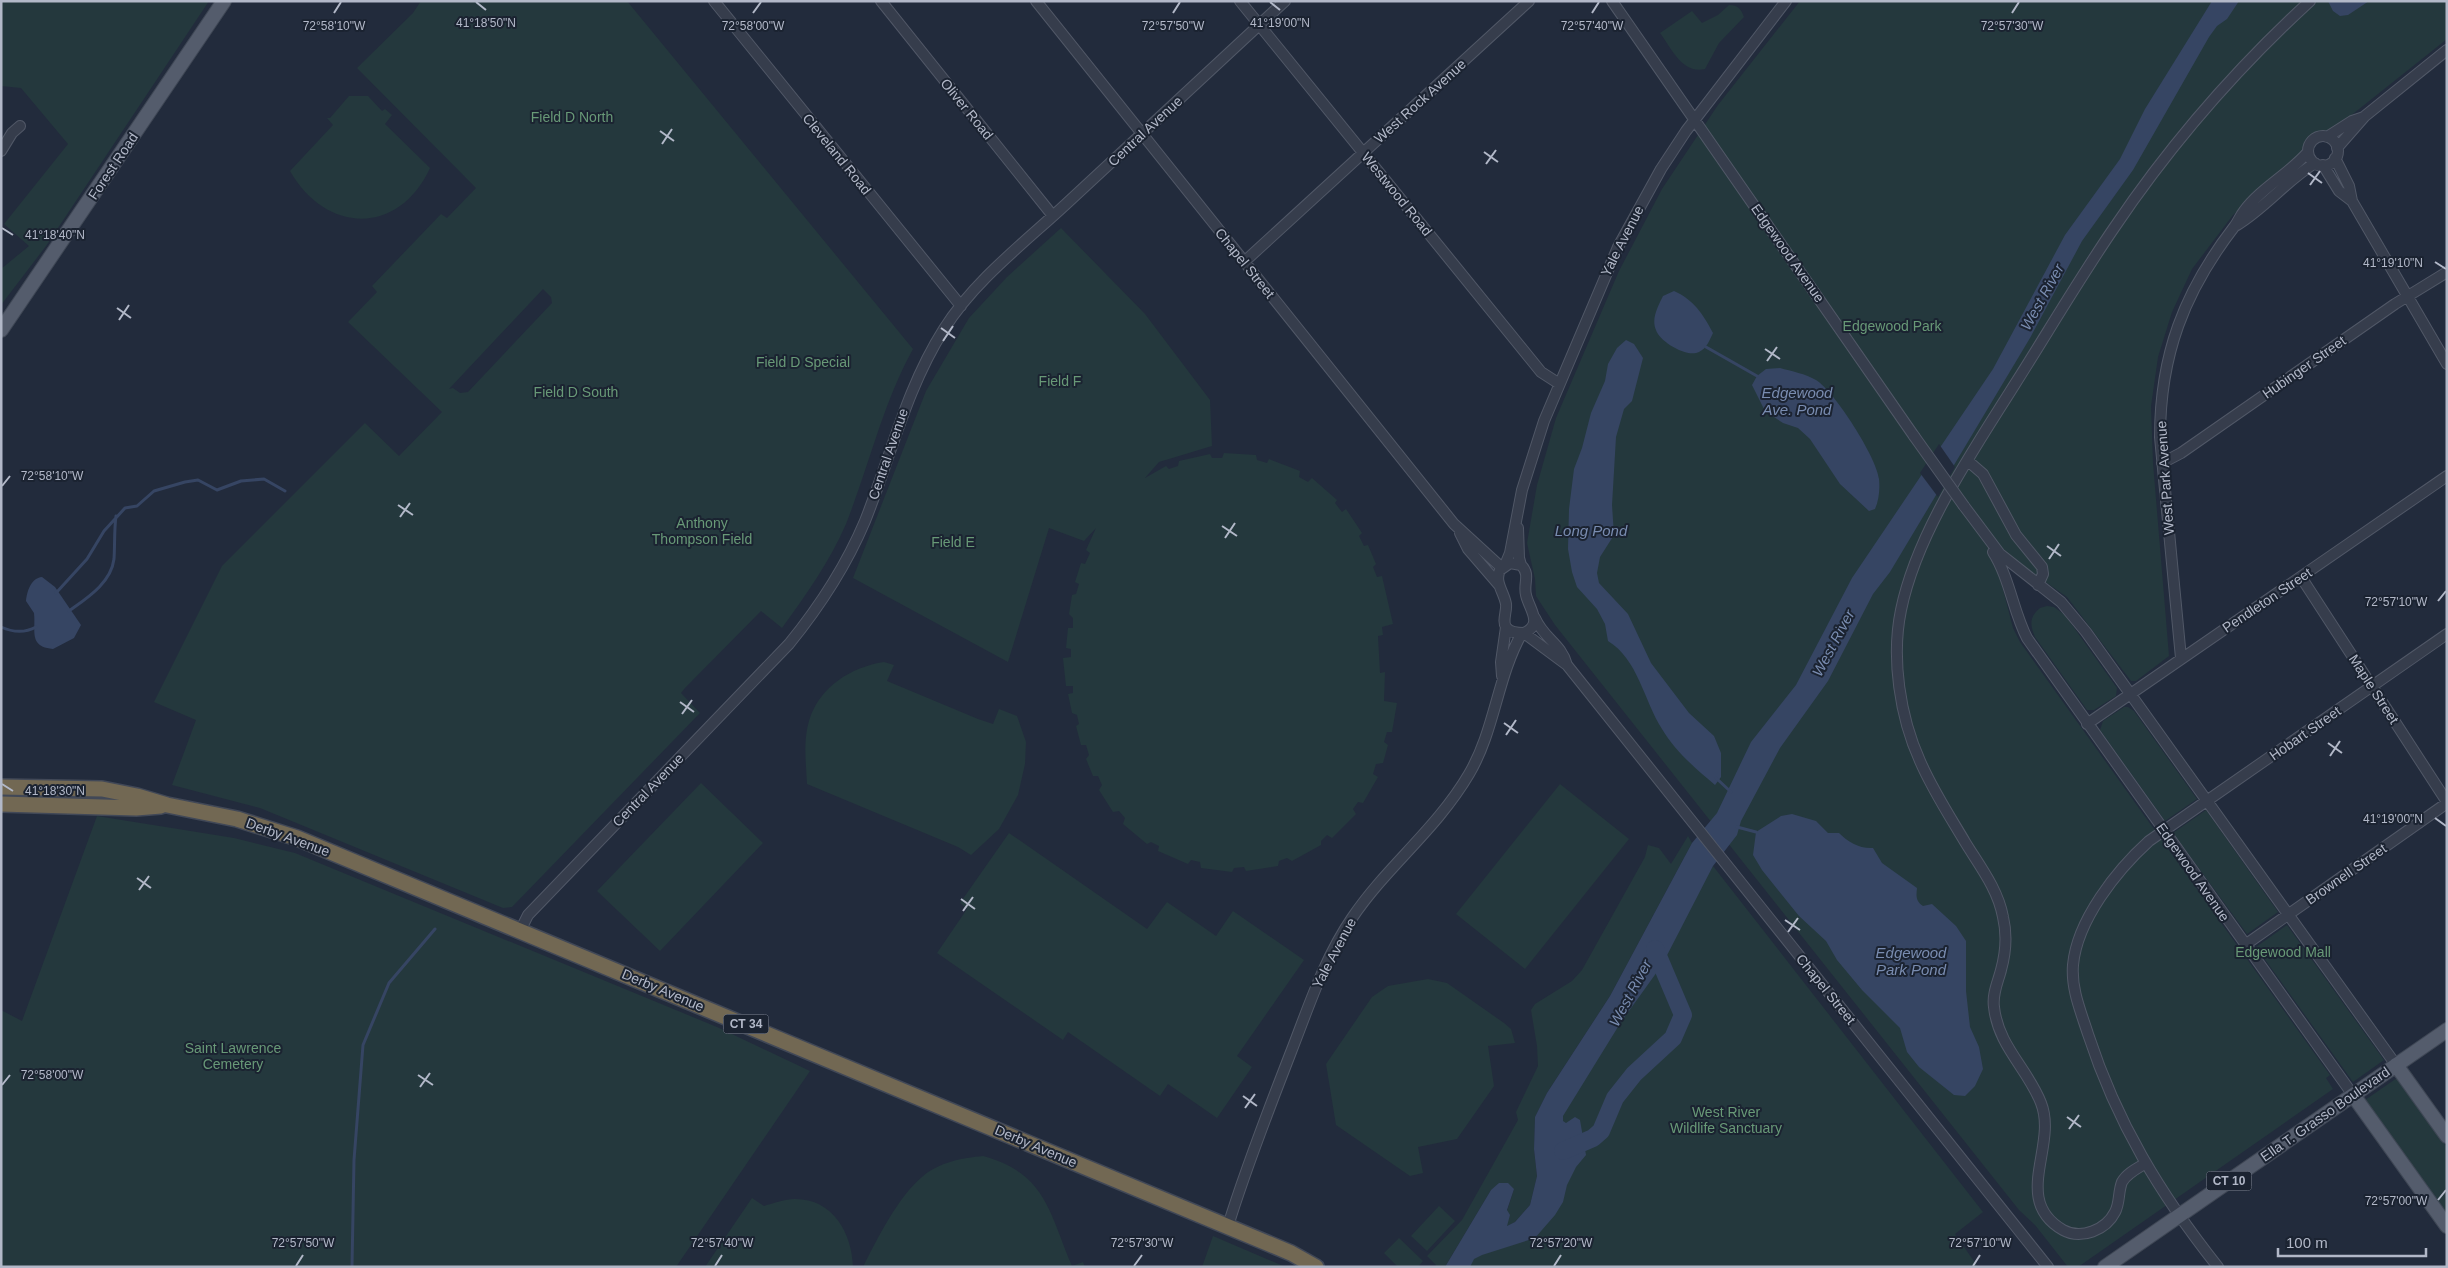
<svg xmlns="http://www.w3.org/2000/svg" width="2448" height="1268" font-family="Helvetica,sans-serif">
	<rect width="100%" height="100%" fill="#222b3c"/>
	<path fill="#24383d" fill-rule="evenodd" d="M1 1H209L46 246 1 305V269L29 246 4 224 68 144 21 88 1 86Z
		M421 1H627L913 349C883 403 869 466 846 524 830 561 806 595 782 628L761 611 685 688 681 693 700 713 512 907 503 908 260 808 172 785 196 720 154 702 222 566 365 423 399 456 442 412 348 322 377 292 372 286 441 214 447 218 476 188 357 68 413 13ZM543 289 551 297 552 303 468 392 460 393 453 388 449 389Z
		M1800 1H2447V39L2334 129 2312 135 2301 154 2233 215 2192 269 2172 312 2158 357 2151 406 2153 463 2169 656 2136 681H2131L2067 597 2017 562 1999 574 2013 628 2020 642 2330 1075 2326 1078 2333 1089 2078 1267H2068L2035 1225 2019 1210 1555 625 1536 596 1535 579 1527 543 1537 485 1556 418 1619 271 1662 189 1718 105Z
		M1729 5C1738 5 1741 9 1744 17L1719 43 1705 69C1682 74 1672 49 1660 33L1692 11 1702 23 1718 15Z
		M349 96H368L382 111 385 109 392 115 385 124 430 168C399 236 326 234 290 171L333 125 327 118H330Z
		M1061 228 1145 314 1210 400 1212 446 1159 462 1145 478 1166 466 1169 469 1178 466 1179 461 1210 454 1212 458H1222L1224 453 1256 455 1257 460 1267 463 1269 459 1300 471 1299 477 1308 482 1312 478 1337 500 1335 503 1342 512 1346 509 1362 533 1359 536 1364 546 1368 545 1376 564 1373 567 1377 577 1382 576 1393 624 1382 627 1383 635 1378 636 1380 673 1385 672 1384 701 1397 703 1392 732H1387L1384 742 1388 745 1383 763 1376 764 1373 774 1378 777 1363 803 1358 802 1353 809 1356 814 1332 838 1327 835 1321 841V845L1292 861 1287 858 1279 861 1278 866 1246 871 1244 867 1234 868 1232 872 1201 868 1200 862 1191 860 1188 864 1158 851 1159 846 1151 842 1147 844 1123 824 1125 818 1119 811 1113 812 1099 790 1102 785 1098 776H1093L1086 759 1089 755 1086 745H1081L1076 726 1079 724 1077 715 1072 713 1068 694 1073 693V686H1066L1063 658 1071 657V649L1066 648 1068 628H1073V618L1069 614 1072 595 1076 594 1079 584 1075 582 1081 563 1085 564 1090 553 1086 550 1096 528 1084 541 1049 528 1008 662 853 578 926 391 969 318 1007 277Z
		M2047 606 2054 607 2065 615 2117 688 2116 696 2094 710H2087L2035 637C2030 625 2029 617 2040 608Z
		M884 662 894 665 887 681 978 719 993 724 999 709 1017 716 1026 742 1025 764 1018 795 999 829 971 855 958 847 807 784C806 763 803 741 809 721 819 687 851 667 884 662Z
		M2124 707H2128L2134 711 2197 799 2165 821 2100 730 2103 721Z
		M701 783 763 843 660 951 597 891Z
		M1560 784 1629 839 1525 969 1456 914Z
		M2206 810 2278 912 2247 934 2173 833Z
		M97 816 234 838 295 853 717 1027 810 1071 676 1267H1V1010L22 1021Z
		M1009 833 1147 929 1167 902 1216 936 1233 911 1304 960 1237 1056 1252 1067 1217 1118 1168 1084 1160 1096 1068 1032 1063 1040 937 953 967 909 960 903Z
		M1688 836 1692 843 1610 996 1547 1093 1535 1117 1534 1149 1537 1176 1530 1205 1515 1222 1507 1226V1211L1514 1189 1491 1190 1445 1267H1435L1436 1265 1427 1256 1462 1220 1518 1120 1516 1112 1538 1066 1537 1046 1531 1010 1535 1004 1572 981 1582 970 1645 857 1648 845 1659 848 1671 864Z
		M1713 866 1983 1212 1955 1234 1978 1267H1458L1522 1229 1548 1201 1554 1118Z
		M2287 925 2384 1060 2353 1082 2256 947Z
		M1428 979 1447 983 1504 1023 1511 1029 1515 1043 1488 1046 1494 1086 1457 1139 1418 1147 1423 1173 1410 1176 1336 1125 1326 1064 1372 997 1388 986Z
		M2397 1078 2447 1147V1214L2365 1100Z
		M983 1156C1046 1173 1049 1212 1072 1266L1083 1262 1085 1267H863C877 1239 898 1197 922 1177 939 1162 962 1158 983 1156Z
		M752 1198 764 1206C774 1203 785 1199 795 1199 833 1199 852 1233 853 1267H705Z
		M1439 1206 1455 1221 1427 1251 1411 1236Z
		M1213 1236 1281 1265 1285 1267H1202Z
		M1399 1238 1423 1261 1418 1267H1398L1384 1253Z"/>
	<path fill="#364563" d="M2212 1H2239L2227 19 2217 26 2209 37 2133 170 2082 241 2030 338 1890 572 1873 594 1828 681 1780 748 1741 821 1737 835 1713 866 1662 965 1621 1022 1563 1116V1121L1566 1123 1575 1117 1580 1120 1586 1155 1576 1167 1567 1185 1563 1202 1555 1215 1535 1238 1482 1255 1474 1259 1470 1267H1445L1491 1190 1499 1183H1508L1514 1189 1507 1210 1510 1215 1507 1226 1515 1222 1530 1205 1537 1176 1534 1149 1535 1117 1547 1093 1610 996 1692 843 1717 813 1751 742 1796 685 1852 578 1993 369 2065 235 2120 159 2145 109Z
		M2328 1H2369L2348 15 2340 16 2333 11Z
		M1674 291C1694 300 1703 314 1713 333 1709 341 1707 348 1699 352 1687 358 1660 342 1656 330 1651 319 1658 306 1663 296Z
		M1626 340 1634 344 1643 358 1632 401 1624 409 1616 437 1612 505 1614 535 1600 557 1597 573 1599 583 1628 614 1651 663 1689 713 1714 736 1721 753V777L1715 785C1695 768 1675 751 1662 729 1644 701 1638 659 1608 641L1605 624 1597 609 1577 587 1572 572 1568 549 1569 509 1574 469 1582 448 1591 413 1605 381 1608 364 1617 348Z
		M1780 368C1791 371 1806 374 1816 380 1835 392 1877 458 1879 479 1880 489 1879 500 1875 509L1869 511 1840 484 1810 439 1798 428 1783 423 1765 411 1752 385 1757 376 1766 369Z
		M42 577 55 587 81 625 74 638 53 649C28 647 36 630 34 613L26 601C27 591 31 578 42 577Z
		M1792 814 1816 821 1828 833H1839C1848 842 1860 849 1873 848L1882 863 1917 888C1916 897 1916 901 1923 906L1932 904 1956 926 1966 941V991L1970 1027 1979 1047 1983 1069 1975 1086 1965 1096 1954 1095 1919 1067 1907 1052 1900 1028 1862 990 1837 960 1826 941 1799 916 1762 870 1753 855 1756 832 1781 816Z"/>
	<path fill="#222b3c" d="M1939 444 1955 467 1938 497 1920 473Z"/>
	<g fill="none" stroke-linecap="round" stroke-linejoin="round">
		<path stroke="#364563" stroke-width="3" d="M1706 347 1757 376
			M56 593 87 559 104 531 125 508 137 506 154 491 185 482 198 480 217 490 241 481 264 479 285 491
			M69 611C87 598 111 583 114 559 115 545 114 531 116 516
			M1 627C12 632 25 633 36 627
			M1716 778 1731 792
			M1737 827 1756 832
			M352 1266 354 1160 363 1045 389 983 435 929"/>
		<path stroke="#364563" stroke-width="18" d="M1563 1151 1593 1138 1601 1131 1615 1098 1634 1074 1673 1038 1683 1015 1655 949"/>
		<defs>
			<path id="minor" d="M714 1 961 306
				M881 1 1053 216
				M1036 1 1454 524 1502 568
				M1240 1 1541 372 1558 383
				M1612 1 1914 436
				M2308 151a15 15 0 1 1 30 0a15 15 0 1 1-30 0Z
				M2327 137 2352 121 2364 117
				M2337 148 2365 116 2447 50
				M1 151 12 133 20 126
				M2335 158 2349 186 2352 201 2447 364
				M2323 165 2339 191 2352 201
				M2237 225C2265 208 2286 181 2315 163
				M1244 262 1529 1
				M1968 461 1983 474 2016 535 2042 567 2043 574 2038 585
				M2162 463 2181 453 2395 304 2447 272
				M1964 506 2000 554 2061 602 2086 632 2396 1065
				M1518 528 1519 558 1521 565
				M1460 533 1468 549 1499 585
				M1993 552C2010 579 2013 611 2027 638L2353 1095
				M1510 563 1521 565C1531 575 1523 583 1526 595 1529 609 1544 624 1524 633 1518 633 1510 633 1506 627 1502 621 1507 611 1506 604 1504 592 1494 582 1500 570Z
				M1505 565 1510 553 1522 490 1544 421 1618 247 1661 169 1686 131 1786 1
				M2301 577 2447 802
				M1535 618C1544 639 1561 643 1567 665
				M1524 633 1567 665 2048 1267
				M2181 658 2160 437C2160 355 2184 292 2234 227 2238 222 2240 216 2244 211 2261 188 2289 174 2308 152
				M1502 676 1501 662 1506 627
				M2087 724 2447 476
				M520 931 528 915 789 644C820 606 846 566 865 521 891 456 906 389 944 329 974 281 1024 243 1065 205 1138 137 1212 69 1285 1
				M2245 945 2447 803
				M2146 1163C2138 1168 2127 1173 2122 1182 2118 1192 2120 1203 2115 1212 2106 1230 2081 1240 2063 1230 2011 1200 2058 1146 2041 1103 2028 1069 1998 1046 1994 1007 1992 994 1998 982 2001 970 2006 952 2007 934 2003 917 1998 889 1979 865 1965 842 1949 815 1932 789 1920 761 1900 717 1891 658 1901 610 1917 532 1973 451 2015 384 2048 332 2079 279 2114 228 2170 145 2236 69 2310 1
				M1228 1226C1246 1167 1269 1109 1291 1052 1309 1006 1324 959 1352 918 1387 866 1436 830 1469 774 1495 730 1497 677 1522 633
				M2218 1267C2160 1194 2117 1123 2088 1034 2081 1012 2071 989 2073 965 2077 920 2117 870 2149 841L2447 634"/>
			<path id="major" d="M1 330 224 1
				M2396 1065 2447 1136
				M2353 1095 2447 1226
				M2105 1267 2447 1030"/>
			<path id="highway" d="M1 787 102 789 137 796 167 805 237 819 297 838 1291 1253 1316 1267
				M1 804 136 808 161 806"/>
		</defs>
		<use href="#minor" stroke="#515867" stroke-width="12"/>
		<use href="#major" stroke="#3f4755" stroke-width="16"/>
		<use href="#highway" stroke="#414857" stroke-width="18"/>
		<use href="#minor" stroke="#363d4c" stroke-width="10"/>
		<use href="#major" stroke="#545c6c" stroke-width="14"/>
		<use href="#highway" stroke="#726853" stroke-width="15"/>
		<defs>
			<path id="minor-bridge" d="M1914 436 1964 506"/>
		</defs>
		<use href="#minor-bridge" stroke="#515867" stroke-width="12" stroke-linecap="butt"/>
		<use href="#minor-bridge" stroke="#363d4c" stroke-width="10"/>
	</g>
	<path fill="none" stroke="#b2b8c8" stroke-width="2" d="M476 2 486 10M1270 2 1280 10M334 13 341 2M753 13 761 2M1173 13 1180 2M1592 13 1599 2M2012 13 2019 2M660 131 674 141M662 144 672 129M1484 152 1498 162M1486 164 1496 150M2308 173 2322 183M2310 185 2320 171M2 228 13 235M2435 262 2446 269M117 308 131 318M119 320 129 305M941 328 955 338M943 341 953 326M1765 349 1780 359M1767 361 1777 347M2 486 10 476M398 505 413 515M400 517 410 503M1222 526 1237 536M1225 538 1235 523M2047 546 2061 556M2049 559 2059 544M2438 601 2446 591M680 702 694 712M682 714 692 700M1504 723 1518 733M1506 735 1516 720M2328 743 2342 753M2330 756 2340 741M2 784 13 791M2435 818 2446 826M137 878 151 888M139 890 149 876M961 899 975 909M963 911 973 897M1785 920 1800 930M1788 932 1798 918M418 1075 433 1085M2 1085 10 1075M420 1087 430 1073M1243 1096 1257 1106M1245 1108 1255 1094M2067 1117 2081 1127M2069 1129 2079 1115M2438 1200 2446 1190M296 1266 303 1255M715 1266 722 1255M1134 1266 1142 1255M1554 1266 1561 1255M1973 1266 1980 1255"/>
	<g text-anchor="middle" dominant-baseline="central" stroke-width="4" stroke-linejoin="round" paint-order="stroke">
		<g fill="#1b2331" stroke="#858b9b" stroke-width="1">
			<rect x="723.5" y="1014.5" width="45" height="19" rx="4"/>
			<rect x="2206.5" y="1171.5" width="45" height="19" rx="4"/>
		</g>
		<g font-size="12" font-weight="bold" fill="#b2b8c8">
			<text x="746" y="1024">CT 34</text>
			<text x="2229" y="1181">CT 10</text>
		</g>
		<g font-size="14" fill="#b2b8c8" stroke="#1b2331">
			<text transform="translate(1420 101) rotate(-42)">West Rock Avenue</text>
			<text transform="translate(967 109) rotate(51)">Oliver Road</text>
			<text transform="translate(1145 131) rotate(-43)">Central Avenue</text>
			<text transform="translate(837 154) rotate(51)">Cleveland Road</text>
			<text transform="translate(113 166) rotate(-56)">Forest Road</text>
			<text transform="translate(1397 194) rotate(51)">Westwood Road</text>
			<text transform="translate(1622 241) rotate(-63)">Yale Avenue</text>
			<text transform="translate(1788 253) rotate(55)">Edgewood Avenue</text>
			<text transform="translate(1245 263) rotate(51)">Chapel Street</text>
			<text transform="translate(2304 367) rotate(-35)">Hubinger Street</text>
			<text transform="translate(888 454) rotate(-71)">Central Avenue</text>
			<text transform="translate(2165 478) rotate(-94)">West Park Avenue</text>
			<text transform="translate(2267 600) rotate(-34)">Pendleton Street</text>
			<text transform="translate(2374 689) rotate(57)">Maple Street</text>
			<text transform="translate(2305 733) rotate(-35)">Hobart Street</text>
			<text transform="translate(648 790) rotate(-46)">Central Avenue</text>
			<text transform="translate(288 837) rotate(20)">Derby Avenue</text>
			<text transform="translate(2193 872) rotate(55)">Edgewood Avenue</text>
			<text transform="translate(2346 874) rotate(-35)">Brownell Street</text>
			<text transform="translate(1334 953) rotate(-62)">Yale Avenue</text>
			<text transform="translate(1826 989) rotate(51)">Chapel Street</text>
			<text transform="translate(663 990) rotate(23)">Derby Avenue</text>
			<text transform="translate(2325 1114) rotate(-35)">Ella T. Grasso Boulevard</text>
			<text transform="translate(1036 1146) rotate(23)">Derby Avenue</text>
		</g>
		<g font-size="14" fill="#689977" stroke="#1b2331">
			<text x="572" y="117">Field D North</text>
			<text x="1892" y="326">Edgewood Park</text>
			<text x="803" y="362">Field D Special</text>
			<text x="1060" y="381">Field F</text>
			<text x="576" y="392">Field D South</text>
			<text x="702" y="523">Anthony<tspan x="702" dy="16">Thompson Field</tspan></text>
			<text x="953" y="542">Field E</text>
			<text x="2283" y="952">Edgewood Mall</text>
			<text x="233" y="1048">Saint Lawrence<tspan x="233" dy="16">Cemetery</tspan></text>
			<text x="1726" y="1112">West River<tspan x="1726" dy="16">Wildlife Sanctuary</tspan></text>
		</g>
		<g font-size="15" font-style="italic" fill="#798cb0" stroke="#1b2331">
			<text transform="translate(2042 297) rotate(-61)">West River</text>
			<text x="1797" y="392">Edgewood<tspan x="1797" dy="17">Ave. Pond</tspan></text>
			<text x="1591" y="530">Long Pond</text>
			<text transform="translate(1833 643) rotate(-62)">West River</text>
			<text x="1911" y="952">Edgewood<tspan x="1911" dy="17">Park Pond</tspan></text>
			<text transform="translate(1630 993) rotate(-62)">West River</text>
		</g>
	</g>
	<g font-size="12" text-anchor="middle" fill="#b2b8c8" stroke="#1b2331" stroke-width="4" stroke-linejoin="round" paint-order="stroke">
		<text x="486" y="27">41°18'50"N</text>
		<text x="1280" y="27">41°19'00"N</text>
		<text x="334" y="30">72°58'10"W</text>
		<text x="753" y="30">72°58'00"W</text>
		<text x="1173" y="30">72°57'50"W</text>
		<text x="1592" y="30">72°57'40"W</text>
		<text x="2012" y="30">72°57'30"W</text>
		<text x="55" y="239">41°18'40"N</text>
		<text x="2393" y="267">41°19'10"N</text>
		<text x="52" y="480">72°58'10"W</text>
		<text x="2396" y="606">72°57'10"W</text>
		<text x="55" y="795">41°18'30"N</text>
		<text x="2393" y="823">41°19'00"N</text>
		<text x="52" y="1079">72°58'00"W</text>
		<text x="2396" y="1205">72°57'00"W</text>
		<text x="303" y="1247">72°57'50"W</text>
		<text x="722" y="1247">72°57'40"W</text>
		<text x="1142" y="1247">72°57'30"W</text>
		<text x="1561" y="1247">72°57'20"W</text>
		<text x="1980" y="1247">72°57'10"W</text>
	</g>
	<rect width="2448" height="1268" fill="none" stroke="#b2b8c8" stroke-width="5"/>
	<path d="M2278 1248v8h148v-8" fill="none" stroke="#b2b8c8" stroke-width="2.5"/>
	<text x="2286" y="1248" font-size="15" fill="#b2b8c8" stroke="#1b2331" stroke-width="4" paint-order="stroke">100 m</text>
</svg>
